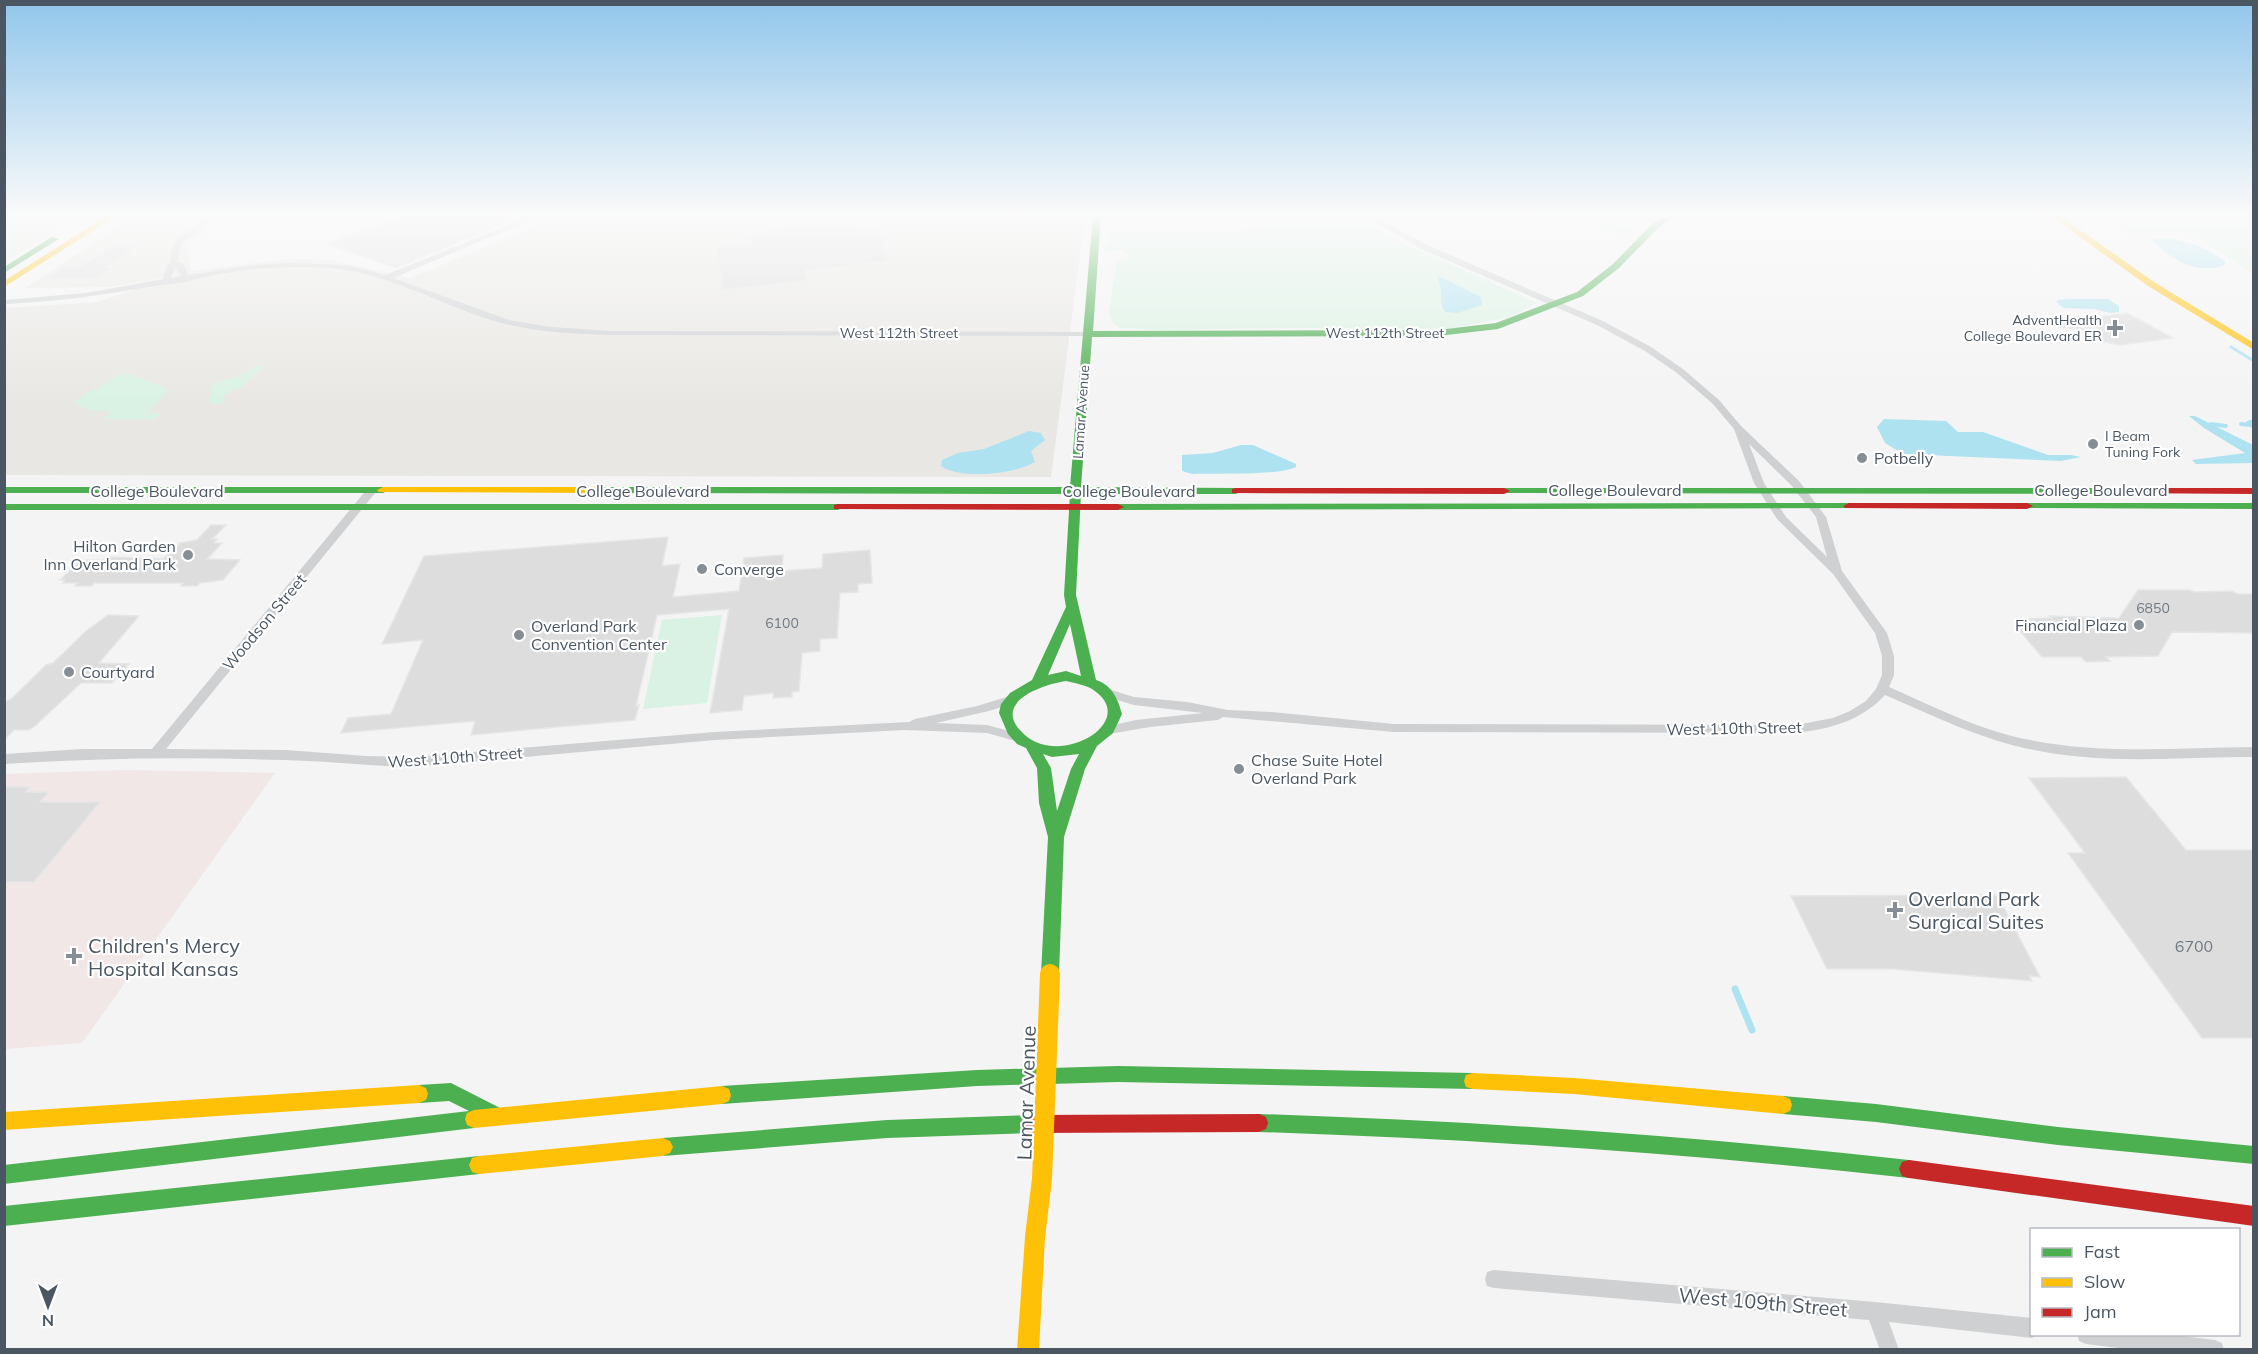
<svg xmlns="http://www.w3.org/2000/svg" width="2258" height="1354" font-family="Mulish,sans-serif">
	<rect width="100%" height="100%" fill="#f4f4f4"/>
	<path fill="#e8e7e3" d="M5 215H81L5 262Z
		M137 215H224L188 246 190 271 290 259 331 260 410 278 562 215H1082L1084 225 1051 477 5 475V308L98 302 177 275 111 287 25 288Z"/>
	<path fill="#f1e7e6" d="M124 770 275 773 82 1043 5 1049 4 774Z"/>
	<path fill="#d9f2e3" d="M1269 215H1355L1403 243 1537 303 1510 317 1449 329 1294 328 1159 330 1120 328 1113 323 1109 312 1117 260 1125 259 1128 255 1123 250 1104 251 1110 233 1230 232 1261 228Z
		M1610 215H1649L1628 235 1602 229 1594 217Z
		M2100 215H2253V273L2193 235 2177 232 2127 234Z
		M263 365 264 367 241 387 224 395 225 402 213 405 208 400 211 396 210 387C219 378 231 381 241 375 250 370 252 366 263 365Z
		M125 372 166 388V393L148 412 161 414 155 419H102L111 412 89 410 77 405 76 401 80 397Z
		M722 615 707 703 643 709 662 620Z"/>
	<path fill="#aee2f0" d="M2158 238C2183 239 2205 246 2225 261V265C2196 275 2172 260 2151 240Z
		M1437 275 1481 297 1482 305 1457 313 1445 312C1439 304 1443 288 1437 275Z
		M2069 299H2108L2119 306V312L2111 313 2094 309 2064 308 2056 302 2058 300Z
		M2189 416H2195L2253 445V463L2196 464 2192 460 2245 453 2204 428Z
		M1884 419 1946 421 1958 432H1983L2048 455H2071L2081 457 2061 461 1903 454 1885 443 1877 427Z
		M1029 431 1041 433 1045 440 1031 451 1035 462C1014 474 961 480 941 466L942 460 958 453 984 449Z
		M1241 445H1253L1296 464V467C1278 476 1215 473 1192 474L1182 471V455L1213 453Z"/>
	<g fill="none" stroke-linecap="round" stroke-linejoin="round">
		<path stroke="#aee2f0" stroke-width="3" d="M2231 347 2254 361"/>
		<path stroke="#aee2f0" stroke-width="4" d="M2254 421 2248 423 2254 427
			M2211 424 2226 426
			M2241 424 2251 425"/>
		<path stroke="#aee2f0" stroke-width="7" d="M1735 989 1752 1030"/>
	</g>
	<path fill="#ddddde" stroke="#e5e6e7" stroke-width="1.5" d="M404 215H524V216L396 268 327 244Z
		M795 225H833L879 230 886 247H883L888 261 805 271 807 281 722 290 717 247 746 243 750 234Z
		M125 243H143L107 267H114L97 278 45 279 64 267H79L110 247Z
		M2127 313 2173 338 2120 345 2091 339 2090 332 2052 325V323Z
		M211 525H226L212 539H217L214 543H222L207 559 240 560 223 580 200 583 197 586H181L183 583H94L92 586H75L78 583H63L65 580H60L79 562 86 560H102L111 557 163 559 180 543 197 540Z
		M668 537 662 566 680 564 673 597 739 591 744 558 783 555 782 571 822 568 823 554 870 550 872 583 858 584V592L840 593 837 638 820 639V651L802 653 799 691 792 692V697L773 698V693L744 696 742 710 710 713 729 609 657 615 636 706 639 705 635 720 471 735 475 721 341 733 348 718 391 714 423 640 382 644 424 556Z
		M2138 590H2189L2195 592 2232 591 2237 594H2253V633L2172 632 2158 656 2106 657 2110 661 2086 662 2081 657H2042L2020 631 2027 619 2052 618 2049 616 2119 618Z
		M108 615 139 616 99 663 129 664 112 683H81L36 725 29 730H14L4 740V702L11 699 46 665 53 663 86 631Z
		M2126 777 2186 850H2253V1038H2202L2068 853H2085L2029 778Z
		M4 787H30L26 792H49L40 802H100L34 882H4Z
		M1997 895 2040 977 2029 976 2032 981 1893 969H1827L1791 896Z"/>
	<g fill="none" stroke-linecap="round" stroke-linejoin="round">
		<path fill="#ced0d2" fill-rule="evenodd" d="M211 215H219L183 242 180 247 178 262 183 263 188 275 247 266 288 263 329 264 350 266 385 275 533 215H543L393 278 509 320 551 327 610 331 1087 332 1091 334 1087 336 610 335C569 334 528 332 488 319 435 302 385 272 329 268 283 265 232 269 189 281 178 284 165 284 154 286 104 295 55 302 4 304V300L86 293 163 279 166 267 170 262 172 247 177 239ZM175 266 181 276 171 278Z
			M1364 215H1373L1427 245 1603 321 1651 347 1683 369 1719 400 1741 426 1799 481 1826 517 1842 571 1887 633 1894 656V675L1889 687C1928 704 1967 724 2008 735 2088 756 2172 748 2254 747V757C2181 757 2106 765 2034 750 1982 740 1934 716 1885 695 1861 721 1830 729 1796 733L1394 732 1223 717 1218 720 1150 727 1109 734 1105 733 1103 730 1105 727 1136 720 1203 713 1134 705 1104 696 1102 693 1104 690 1108 689 1134 697 1187 702 1228 710 1272 712 1394 724 1796 725 1833 718 1850 711 1866 701 1876 689 1882 675V656L1875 633 1833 574 1777 519 1754 483 1734 429 1713 404 1677 373 1645 351 1597 325 1421 249ZM1749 444 1791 485 1816 517 1827 557 1786 517 1764 483Z
			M372 487 376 488V492L166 749 286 750 366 756 412 757 715 732 909 722 915 719 977 706 1013 695 1017 696 1019 699 1017 702 989 711 936 723 987 725 1023 735 1025 738 1023 741 1019 742 987 733 905 730 715 740 412 767C369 766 327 761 284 760 191 757 97 758 4 764V754L82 749H152L368 488Z
			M1494 1270 1875 1302 2032 1318V1334H2039L2032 1338 1889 1322 1899 1350H1880L1869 1320 1494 1288 1487 1286 1485 1279 1487 1272Z
			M2077 1334H2167L2215 1340 2222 1343 2224 1350H2134L2086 1344 2079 1341Z"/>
		<path fill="#4caf50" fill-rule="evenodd" d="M1093 215H1101L1093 331 1438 330 1496 323 1577 292 1613 264 1651 225 1666 215H1676L1657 229 1619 268 1583 296 1498 329 1438 336 1092 337 1081 487 1236 488 1242 491 1236 494H1081L1076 595 1096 680C1112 685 1118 699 1122 714L1113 733 1097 746 1085 769 1064 837 1059 974 1056 979 1050 981 1044 979 1041 974 1048 837 1039 803 1037 768 1026 748 1017 744 1008 734 999 713 1001 704 1010 693 1032 680 1066 607 1064 595 1070 494 598 493 592 490 598 487H1070ZM1070 624 1081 676 1066 671 1048 675ZM1066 681C1074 683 1085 685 1092 689 1141 720 1063 767 1026 736 988 704 1040 685 1066 681ZM1043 754 1052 757 1079 754 1071 769 1057 811 1051 768Z
			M52 237 59 239 4 273V267Z
			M4 487H383L389 490 383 493H4Z
			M1504 488H2118L2124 491 2118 494 1500 493V489Z
			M1849 503 1855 506 1853 508 1118 510 1112 507 1118 504Z
			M2027 503H2254V509L2023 508 2021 506Z
			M4 504H838L844 507 838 510H4Z
			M1118 1066 1473 1073 1480 1075 1482 1081 1480 1087 1473 1089 1118 1082 977 1086 722 1104 715 1101 713 1095 715 1089 722 1086 977 1070Z
			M451 1083 504 1110 506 1116 504 1122 497 1125 483 1118 481 1125 474 1128 4 1184V1165L469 1111 449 1101 419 1103 412 1100 410 1094 412 1088 419 1085Z
			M1783 1096 1876 1104 2058 1127 2254 1146V1164L2058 1145 1876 1122 1783 1114 1776 1111 1774 1105 1776 1099Z
			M1259 1114C1476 1121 1693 1136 1909 1160L1916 1162 1919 1169 1916 1176 1909 1178C1693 1154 1476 1139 1259 1132L1252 1129 1250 1123 1252 1117Z
			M1030 1115 1037 1118 1039 1124 1037 1130 1030 1133 887 1138 663 1156 656 1153 653 1147 656 1141 663 1138 887 1120Z
			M479 1156 486 1158 489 1165 486 1172 479 1174 4 1226V1206Z"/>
		<path fill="#ffc107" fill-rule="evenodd" d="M108 215H118L4 287V281Z
			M2049 215H2059L2154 282 2254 343V350L2148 286Z
			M383 487H598L604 490 598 493 379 492 377 490Z
			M1473 1073 1574 1078 1783 1096 1790 1099 1792 1105 1790 1111 1783 1114 1574 1094 1473 1089 1466 1087 1464 1081 1466 1075Z
			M419 1085 426 1088 428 1094 426 1100 419 1103 4 1130V1112Z
			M722 1086 729 1089 731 1095 729 1101 722 1104 474 1128 467 1125 465 1119 467 1113 474 1110Z
			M663 1138 670 1141 673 1147 670 1153 663 1156 479 1174 472 1172 469 1165 472 1158 479 1156Z
			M1035 1227 1042 1230 1045 1237 1039 1350H1017L1025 1237 1028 1230Z"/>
		<path fill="#c62828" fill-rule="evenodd" d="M1236 488H1504L1510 491 1504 494 1232 493V489Z
			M2118 488H2254V494L2114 493V489Z
			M1849 503H2027L2033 506 2027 509 1845 508 1843 506Z
			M838 504H1118L1124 507 1118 510 834 509V505Z
			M1259 1114 1266 1117 1268 1123 1266 1129 1259 1132 1030 1133 1023 1130 1021 1124 1023 1118 1030 1115Z
			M1909 1160 2254 1206V1226L1909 1178 1902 1176 1899 1169 1902 1162Z"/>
		<path stroke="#ffc107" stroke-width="20" d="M1035 1237 1042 1179 1050 974"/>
	</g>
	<linearGradient id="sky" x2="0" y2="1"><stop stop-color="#91c6eb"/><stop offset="0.53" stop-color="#fafafa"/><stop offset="1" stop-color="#fafafa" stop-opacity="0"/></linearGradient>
	<rect width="2258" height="405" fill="url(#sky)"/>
	<g fill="#868d94" stroke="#fff" stroke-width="2">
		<path d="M2112 319h6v6h6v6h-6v6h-6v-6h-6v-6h6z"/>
		<circle cx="2093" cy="444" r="6"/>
		<circle cx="1862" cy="458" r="6"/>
		<circle cx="188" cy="555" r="6"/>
		<circle cx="702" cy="569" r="6"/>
		<circle cx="2139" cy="625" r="6"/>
		<circle cx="519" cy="635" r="6"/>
		<circle cx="69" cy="672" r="6"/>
		<circle cx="1239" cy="769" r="6"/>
		<path d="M1892 901h6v6h6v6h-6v6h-6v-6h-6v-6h6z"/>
		<path d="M71 947h6v6h6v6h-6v6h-6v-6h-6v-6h6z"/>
	</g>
	<g text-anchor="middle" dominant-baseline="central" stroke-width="4.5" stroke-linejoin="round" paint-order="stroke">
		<g font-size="14" fill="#4a5661" stroke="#fff" text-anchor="end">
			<text x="2102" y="320">AdventHealth<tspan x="2102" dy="16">College Boulevard ER</tspan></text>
			<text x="2105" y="436" text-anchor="start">I Beam<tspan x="2105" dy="16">Tuning Fork</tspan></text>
		</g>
		<g font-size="14" fill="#4a5661" stroke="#fff">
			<text x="899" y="333">West 112th Street</text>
			<text x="1385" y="333">West 112th Street</text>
			<text transform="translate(1081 412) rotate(-86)">Lamar Avenue</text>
		</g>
		<g font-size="14" fill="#707881">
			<text x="2153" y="608">6850</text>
			<text x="782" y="623">6100</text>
		</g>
		<g font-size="16" fill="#4a5661" stroke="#fff" text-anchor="start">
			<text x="1874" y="458">Potbelly</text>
			<text x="176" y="546" text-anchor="end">Hilton Garden<tspan x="176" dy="18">Inn Overland Park</tspan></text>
			<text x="714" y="569">Converge</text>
			<text x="2127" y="625" text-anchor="end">Financial Plaza</text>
			<text x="531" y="626">Overland Park<tspan x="531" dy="18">Convention Center</tspan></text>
			<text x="81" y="672">Courtyard</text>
			<text x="1251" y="760">Chase Suite Hotel<tspan x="1251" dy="18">Overland Park</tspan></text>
		</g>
		<g font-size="16" fill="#4a5661" stroke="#fff">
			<text x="1615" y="490">College Boulevard</text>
			<text x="2101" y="490">College Boulevard</text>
			<text x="157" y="491">College Boulevard</text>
			<text x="643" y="491">College Boulevard</text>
			<text x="1129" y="491">College Boulevard</text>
			<text transform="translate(264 622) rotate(-50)">Woodson Street</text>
			<text transform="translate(1734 728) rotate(-1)">West 110th Street</text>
			<text transform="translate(455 757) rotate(-4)">West 110th Street</text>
		</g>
		<g font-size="16" fill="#707881">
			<text x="2194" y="946">6700</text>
		</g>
		<g font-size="20" fill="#4a5661" stroke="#fff" text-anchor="start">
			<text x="1908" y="898">Overland Park<tspan x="1908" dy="23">Surgical Suites</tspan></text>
			<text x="88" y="945">Children's Mercy<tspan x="88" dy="23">Hospital Kansas</tspan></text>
		</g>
		<g font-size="20" fill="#4a5661" stroke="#fff">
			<text transform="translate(1026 1093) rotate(-88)">Lamar Avenue</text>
			<text transform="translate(1763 1302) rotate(5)">West 109th Street</text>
		</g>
	</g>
	<rect width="2258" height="1354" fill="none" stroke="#4a5661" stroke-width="12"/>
	<rect x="2030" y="1228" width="210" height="108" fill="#ffffff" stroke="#b7bbc0" stroke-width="1.5"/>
	<rect x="2042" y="1248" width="30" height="9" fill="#4caf50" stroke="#b7bbc0" stroke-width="1.5"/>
	<text x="2084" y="1258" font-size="18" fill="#4a5661">Fast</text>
	<rect x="2042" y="1278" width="30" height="9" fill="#ffc107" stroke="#b7bbc0" stroke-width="1.5"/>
	<text x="2084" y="1288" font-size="18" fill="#4a5661">Slow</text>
	<rect x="2042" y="1308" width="30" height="9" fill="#c62828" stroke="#b7bbc0" stroke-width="1.5"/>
	<text x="2084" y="1318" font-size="18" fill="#4a5661">Jam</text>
	<g transform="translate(48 1306) rotate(180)" stroke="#ffffff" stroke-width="4.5" paint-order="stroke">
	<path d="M0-4.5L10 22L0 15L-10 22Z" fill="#4a5661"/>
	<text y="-9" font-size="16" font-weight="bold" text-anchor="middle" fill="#4a5661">N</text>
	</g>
</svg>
